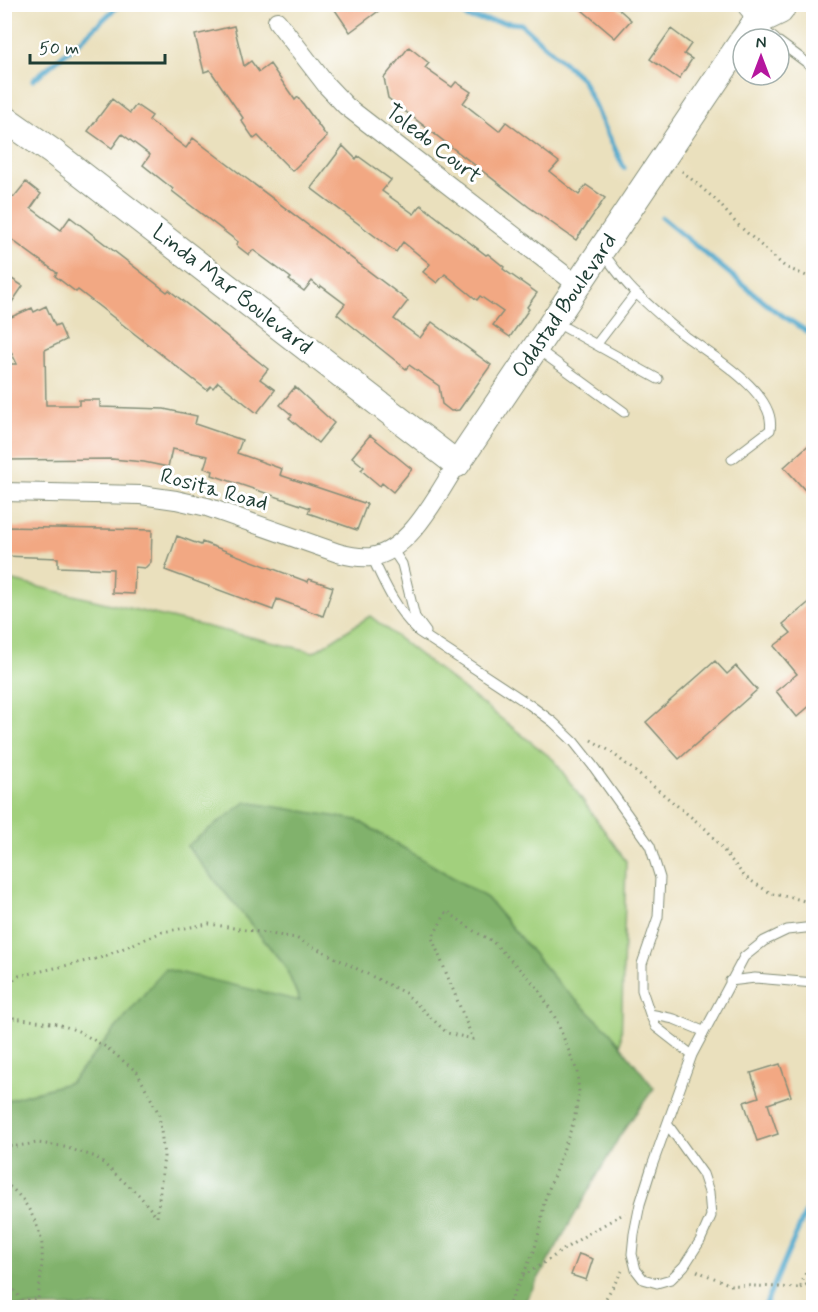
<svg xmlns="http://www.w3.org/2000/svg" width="818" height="1312" font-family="Mynerve,sans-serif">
	<rect width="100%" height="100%" fill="#fff"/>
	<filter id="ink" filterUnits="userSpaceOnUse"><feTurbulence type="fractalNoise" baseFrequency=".0167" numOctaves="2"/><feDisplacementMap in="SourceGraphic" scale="12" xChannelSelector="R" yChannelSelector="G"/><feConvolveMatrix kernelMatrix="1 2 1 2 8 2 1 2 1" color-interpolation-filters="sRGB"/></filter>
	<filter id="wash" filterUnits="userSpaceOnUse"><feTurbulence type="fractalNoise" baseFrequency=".008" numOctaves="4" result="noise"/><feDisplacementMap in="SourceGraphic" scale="24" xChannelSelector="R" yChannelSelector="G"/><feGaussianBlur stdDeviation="1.35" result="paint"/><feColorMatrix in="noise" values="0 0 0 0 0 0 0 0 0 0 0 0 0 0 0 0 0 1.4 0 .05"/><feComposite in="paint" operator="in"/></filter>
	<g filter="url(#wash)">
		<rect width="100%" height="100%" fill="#eae0bd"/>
		<path fill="#a2d07d" stroke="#608658" stroke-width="1.5" d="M5 579 314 652 370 616 554 760 626 861 621 1045 610 1032 559 984 487 898 357 820 187 846 285 966 300 1002 165 969 71 1082 5 1101Z"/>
		<path fill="#81b26c" stroke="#507850" stroke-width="1.5" d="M246 802 357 820 487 898 559 984 610 1032 654 1088 621 1134 522 1307H5V1101L71 1082 165 969 300 1001 285 966 187 846Z"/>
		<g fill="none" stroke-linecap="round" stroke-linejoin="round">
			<path stroke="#4ea7cb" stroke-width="5" d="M457 4 468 18 521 24 582 79 624 168
				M33 80 79 42 120 4
				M662 218 774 310 814 336
				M764 1308 814 1193"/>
		</g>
		<g id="blocks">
			<path fill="#f2a883" d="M331 4H388L350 32Z
				M575 4H613L631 20 615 38Z
				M234 26 244 66 251 61 259 72 270 64 295 100 298 97 327 137 292 171 258 136 254 139 241 120 243 118 210 70 204 72 195 35Z
				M671 29 691 44 684 54 692 59 679 79 650 59Z
				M409 47 429 63 425 68 452 87 456 82 471 92 463 103 499 131 506 122 559 162 550 172 579 195 586 185 605 198 576 240 529 207 388 98 384 78Z
				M112 99 130 113 136 105 152 116 149 120 186 148 193 138 408 301 394 319 420 338 432 322 491 365 459 410 451 411 442 404 439 386 409 365 406 369 337 314 345 304 321 286 320 288 312 281 304 291 289 280 291 278 253 250 249 255 236 245 238 242 172 191 173 189 143 165 150 155 122 134 112 148 88 131Z
				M343 146 356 159 358 156 391 180 382 191 414 214 421 205 486 255 488 254 504 267 503 269 537 293 527 307 529 309 510 337 493 325 503 312 480 296 477 300 445 274 437 283 423 272 430 264 403 242 396 252 311 188Z
				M26 182 41 194 31 208 61 230 70 217 167 292 169 290 268 369 260 379 275 390 257 413 218 382 213 388 211 386 207 390 78 290 76 292 55 276 57 273 4 234V189L14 197Z
				M4 274 23 286 4 314Z
				M46 306 55 326 59 324 66 340 45 350 46 405H79V400H100V407L164 409 197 416 195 424 242 440 237 453 282 469 280 475 367 504 357 530 308 513 310 508 212 475 213 471 204 468 208 456 172 449 168 467 144 462 112 459 5 460 4 373H6V364H17L4 338V320L32 308 34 312Z
				M295 387 334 423 318 443 289 418 292 415 280 405Z
				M370 435 412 469 393 492 382 483 380 486 361 470 364 467 352 457Z
				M813 441V499L784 467Z
				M4 527 152 530 151 562 145 568 135 567 134 594 112 593 113 569 58 567V558L4 556Z
				M177 536 201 545 202 542 308 582 309 579 333 587 323 616 277 599 273 610 165 570Z
				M813 599V703L797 717 776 691 797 674 774 646 791 633 783 624Z
				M715 661 727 674 736 666 757 690 679 759 646 722Z
				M780 1064 791 1096 768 1104 778 1134 757 1141 744 1102 759 1097 751 1073Z
				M579 1254 593 1259 586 1280 571 1275Z"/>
		</g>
	</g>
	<g filter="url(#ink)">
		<use href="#blocks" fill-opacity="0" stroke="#848e78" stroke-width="1.5"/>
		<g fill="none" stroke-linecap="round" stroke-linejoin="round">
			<defs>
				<path id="lane" d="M739 4 755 23 775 39
					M779 42 814 68
					M603 253C614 267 625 284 639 296 652 308 666 321 680 332 705 352 778 392 770 430L732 459
					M555 322 658 379
					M596 345 636 293
					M536 348 624 412
					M392 549 402 564 415 617 426 632
					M372 557C385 585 396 610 419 632L530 705 553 722 574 742 593 766 650 846 660 878 658 917 642 964V990L650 1014
					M730 981 755 978 814 983
					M692 1055 656 1027 650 1014 674 1019 703 1031
					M668 1125 703 1174 709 1192 711 1216 700 1241 684 1266 671 1279 657 1283 643 1279 636 1270 632 1254 634 1234 640 1204 652 1166 692 1055 744 957 764 941 787 930 814 927"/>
				<path id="street" d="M277 21 327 86 346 106 579 286
					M4 492 141 495 176 500 207 507 338 553C349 556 360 558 371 557 410 551 437 495 457 464"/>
				<path id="secondary" d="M744 39 755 23 780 11 784 4
					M4 118 54 153 457 464 743 40"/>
			</defs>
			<use href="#lane" stroke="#848e78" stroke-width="11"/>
			<use href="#street" stroke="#848e78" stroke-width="20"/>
			<use href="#secondary" stroke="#848e78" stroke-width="28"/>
			<path stroke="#848e78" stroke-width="3" stroke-dasharray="1.5 4.5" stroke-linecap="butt" d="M682 171 717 201 736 223 785 267 814 279
				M591 740 610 751 707 830 745 877 772 894 791 897 814 904
				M4 987 19 976 100 958 162 932 209 924 296 938 405 993 447 1033 473 1039 432 938 447 911 474 931 492 941 537 987 556 1019 577 1071 579 1092 574 1121 544 1202 541 1225 534 1251 522 1277 589 1233 625 1213
				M4 1026 14 1018 58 1024 78 1031 106 1047 137 1072 159 1114 164 1156 157 1217 139 1195 96 1157 61 1146 37 1143 17 1146 4 1145
				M4 1184C22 1190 42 1229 42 1247 43 1264 40 1282 38 1299L22 1300 4 1278
				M697 1271 731 1285 800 1288 814 1251
				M800 1288 814 1281
				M507 1308 522 1277
				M600 1308 622 1271"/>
			<use href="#lane" stroke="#fff" stroke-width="9"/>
			<use href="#street" stroke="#fff" stroke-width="18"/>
			<use href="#secondary" stroke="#fff" stroke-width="26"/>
		</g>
	</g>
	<g text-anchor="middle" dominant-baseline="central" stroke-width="6" stroke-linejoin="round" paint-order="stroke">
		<g font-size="22" fill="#1f3d34" stroke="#fff">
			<text transform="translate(433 144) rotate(38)">Toledo Court</text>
			<text transform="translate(232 290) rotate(38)">Linda Mar Boulevard</text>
			<text transform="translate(565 306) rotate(-56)">Oddstad Boulevard</text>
			<text transform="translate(214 490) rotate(15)">Rosita Road</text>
		</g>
	</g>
	<rect width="818" height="1312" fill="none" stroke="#fff" stroke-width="24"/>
	<g transform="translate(761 57)"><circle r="28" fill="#ffffff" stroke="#a5b1ae" stroke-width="1.5"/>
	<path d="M0-4.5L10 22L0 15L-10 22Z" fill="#b5179e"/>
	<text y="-9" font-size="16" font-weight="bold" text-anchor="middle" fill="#1f3d34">N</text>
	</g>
	<path d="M30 54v9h135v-9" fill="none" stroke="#1f3d34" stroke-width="3"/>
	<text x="39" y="54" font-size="18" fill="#1f3d34" stroke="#ffffff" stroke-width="4.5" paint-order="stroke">50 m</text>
</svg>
